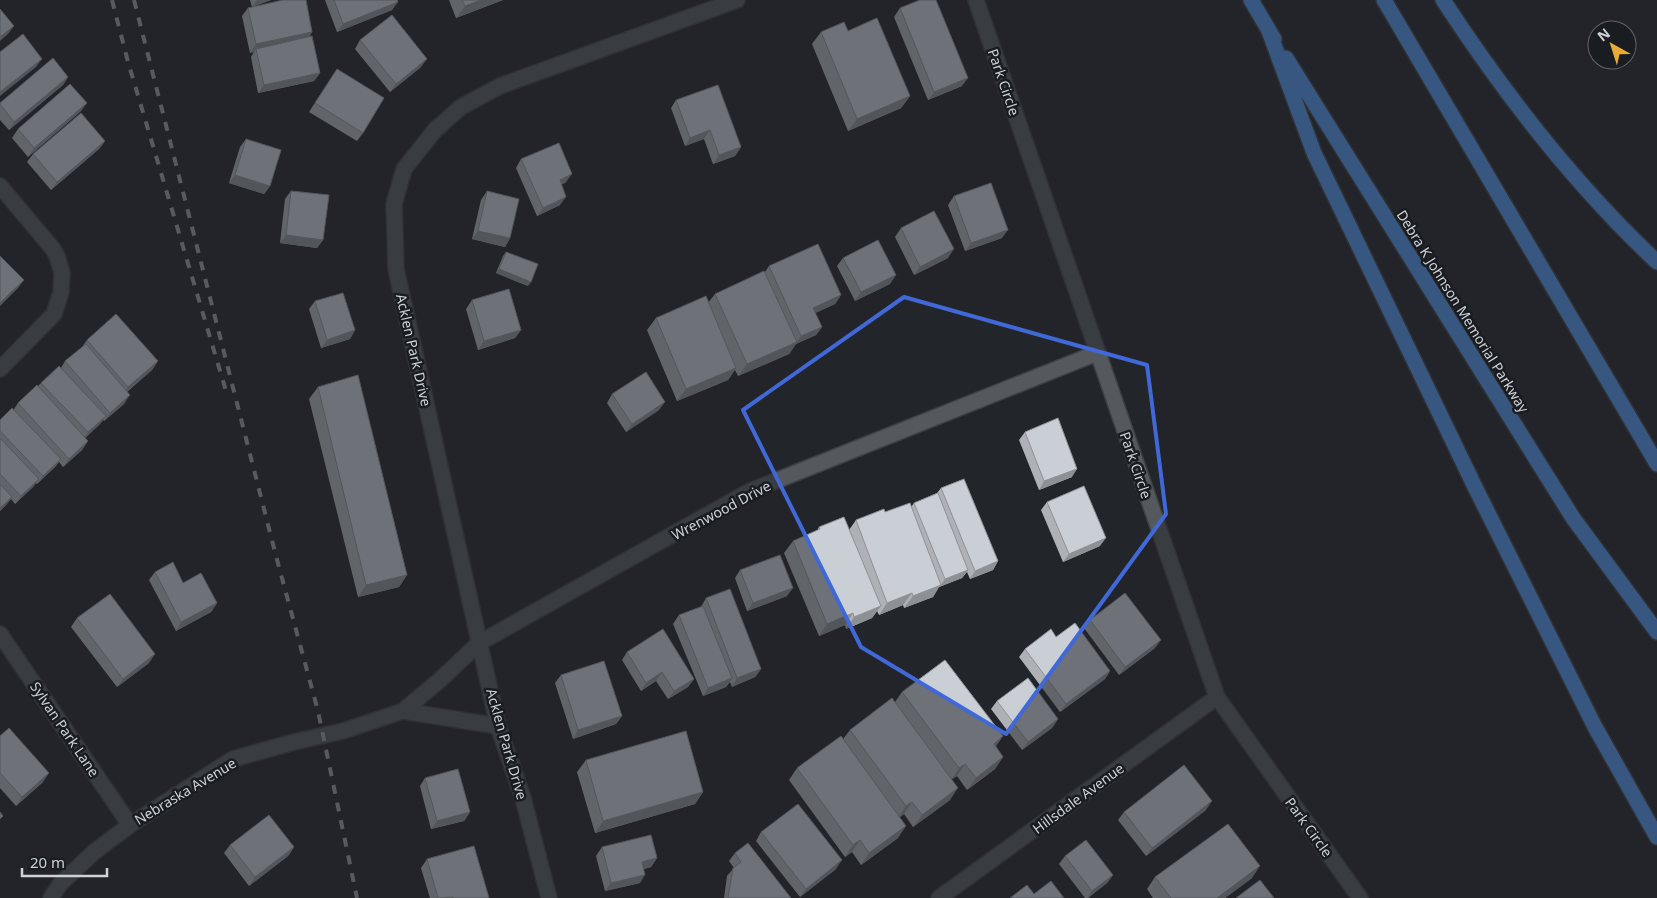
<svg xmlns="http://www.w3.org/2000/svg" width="1657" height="898" font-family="'Noto Sans',sans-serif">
	<rect width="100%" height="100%" fill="#22252a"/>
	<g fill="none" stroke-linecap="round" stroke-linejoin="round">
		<defs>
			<path id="street" d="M976 0 1217 697 1360 898
				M0 186 53 249 57 256 62 273 61 292 54 314 0 369
				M0 634 130 825
				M403 711 498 726
				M51 898 60 884 94 852 130 825 233 759 294 742 343 731 403 711 441 679 479 643 750 491 1097 353
				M549 898 523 798 498 726 396 269 394 204 404 169 435 130 461 107 500 86 737 0
				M939 898 1217 697"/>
			<path id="highway" d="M1251 0 1274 39
				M1384 0 1657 464
				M1443 0C1505 95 1574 184 1657 262
				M1269 31 1314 153 1475 487 1595 727 1657 837
				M1286 58 1573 518 1657 632"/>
		</defs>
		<use href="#street" stroke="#3e4144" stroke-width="18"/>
		<use href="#highway" stroke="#3e4144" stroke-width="18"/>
		<use href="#street" stroke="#55595e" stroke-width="15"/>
		<use href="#highway" stroke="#5296e9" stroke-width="15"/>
		<path stroke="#999c9f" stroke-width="4" stroke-dasharray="9 9" stroke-linecap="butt" d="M112 0 128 62 226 391
			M134 0 276 556 318 711 357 898"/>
	</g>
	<path fill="#aeb2b7" d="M250 0H271L255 6 312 32 309 37 320 73 314 81 258 93 251 57 254 52 250 53 242 16 248 8 252 7Z
		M325 0H397L392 10 337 32Z
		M449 0H503L456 18Z
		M900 8 962 86 928 100 894 17Z
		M848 31 910 96 901 108 848 131 812 44 821 32Z
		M360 40 421 67 390 92 355 49Z
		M337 69 363 133 357 141 309 112Z
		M68 77 63 85 9 130 0 120V103Z
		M676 100 741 147 735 156 713 164 704 139 685 146 671 108Z
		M81 111 28 157 12 138 18 129Z
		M246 139 270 186 264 194 229 183 240 147Z
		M105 141 99 149 51 190 27 162 33 154Z
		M521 159 566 182 561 185 560 205 537 216 516 168Z
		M291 191 323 240 317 248 280 243 285 199Z
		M487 191 510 238 505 247 472 239 481 200Z
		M954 196 1002 238 965 251 948 205Z
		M901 228 948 258 914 275 895 237Z
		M506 252 528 286 496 273 503 256Z
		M843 258 890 284 855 301 837 266Z
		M769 266 841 295 835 304 815 313 822 327 816 335 796 344 789 354 738 376 735 370 728 380 677 401 647 330 656 318 708 303 715 294 765 272Z
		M472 300 521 330 515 338 478 350 466 309Z
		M315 301 355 330 350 339 321 348 309 309Z
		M87 340 158 361 152 370 127 392 124 404 104 421 103 420 100 424 85 438 88 441 82 450 63 467 59 462 55 467 37 484 36 483 33 487 15 504 11 499 6 505 0 511V420L14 409 18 403 38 386 41 383 61 368 65 361 82 347Z
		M318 387 407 575 399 587 358 597 309 399Z
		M612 394 659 410 626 432 607 403Z
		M1025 432 1072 477 1039 490 1019 440Z
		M941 488 998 561 993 570 970 579 967 572 962 578 939 587 933 597 904 608 903 605 879 615 877 611 872 618 846 629 845 625 819 636 784 553 793 541 817 531 819 527 849 530 856 520 885 512 911 507 914 503 937 493Z
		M1047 502 1100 546 1063 562 1041 510Z
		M740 570 787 596 747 611 735 578Z
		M155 572 217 603 211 612 176 631 149 580Z
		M706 598 761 669 755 677 732 687 730 682 726 687 703 696 673 624 679 615 701 607Z
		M77 618 149 663 117 687 71 627Z
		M1090 620 1155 648 1119 675 1084 628Z
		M1056 637 1110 671 1105 679 1060 712 1019 657 1025 649Z
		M627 652 694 679 688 687 668 699 656 681 641 691 622 660Z
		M561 675 622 716 616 724 573 739 555 683Z
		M902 692 1003 736 996 746 1003 757 995 769 967 790 957 776 952 779 950 800 913 827 904 814 900 817 898 838 861 865 852 852 845 857 789 780 797 768 843 739 850 730 895 702Z
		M997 701 1058 719 1052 728 1022 750 991 709Z
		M0 736 43 782 16 806 0 788Z
		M586 760 703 792 695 804 595 833 577 772Z
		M425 778 470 812 464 821 431 829 420 786Z
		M1206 810 1146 856 1118 820 1124 812Z
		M761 832 836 869 800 897 756 841Z
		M230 845 294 847 288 856 249 886 224 853Z
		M602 847 657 858 651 867 644 869 640 883 605 891 596 856Z
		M735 853 791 898H724L727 876 734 868 729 861Z
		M1065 856 1113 875 1107 883 1088 898H1085L1059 864Z
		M427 859 489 898H430L421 868Z
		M1155 877 1252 878 1225 898H1153L1147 889Z"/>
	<path fill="#8d9195" d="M257 0H271L252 7Z
		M481 0H503L456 18 465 6Z
		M398 2 392 10 337 32 343 24Z
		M14 26 8 34 0 41V37Z
		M312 32 306 40 256 49 254 52 250 53 256 44Z
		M42 59 36 67 0 96V92Z
		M427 59 421 67 390 92 396 84Z
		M320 73 314 81 258 93 264 85Z
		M68 77 63 85 9 130 14 122Z
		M968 78 962 86 928 100 934 92Z
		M910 96 901 108 848 131 857 119Z
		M87 103 81 111 28 157 34 148Z
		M710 130 704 139 685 146 690 138Z
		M105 141 99 149 51 190 57 182Z
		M741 147 735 156 713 164 719 155Z
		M572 174 566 182 554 188 560 180Z
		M235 175 270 186 264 194 229 183Z
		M566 197 560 205 537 216 543 208Z
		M1008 230 1002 238 965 251 971 243Z
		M478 231 510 238 505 247 472 239Z
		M286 235 323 240 317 248 280 243Z
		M954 249 948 258 914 275 920 267Z
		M499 269 531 282 528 286 496 273Z
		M896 275 890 284 855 301 861 292Z
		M24 280 18 288 0 306V303Z
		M841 295 835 304 807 317 813 308Z
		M822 327 816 335 796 344 789 354 738 376 747 364 796 343 801 336Z
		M355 330 350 339 321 348 327 340Z
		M521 330 515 338 478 350 484 341Z
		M158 361 152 370 122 395 128 387Z
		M736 368 728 380 677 401 686 389Z
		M130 395 124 404 104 421 110 413Z
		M665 402 659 410 626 432 632 424Z
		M106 416 100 424 82 441 88 432Z
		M88 441 82 450 63 467 69 459Z
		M61 459 55 467 37 484 43 476Z
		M1077 469 1072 477 1039 490 1044 481Z
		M39 479 33 487 15 504 21 496Z
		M12 497 6 505 0 511V508Z
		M1106 538 1100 546 1063 562 1069 554Z
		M998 561 993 570 970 579 975 571Z
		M968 570 962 578 939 587 933 597 904 608 913 596 941 585 945 579Z
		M407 575 399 587 358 597 366 585Z
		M793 588 787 596 747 611 753 603Z
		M912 593 903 605 879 615 887 603Z
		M217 603 211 612 176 631 181 622Z
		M881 606 872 618 846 629 854 617Z
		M853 613 845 625 819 636 827 624Z
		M1161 640 1155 648 1119 675 1125 667Z
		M155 654 149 663 117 687 123 679Z
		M761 669 755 677 732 687 737 678Z
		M1110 671 1105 679 1060 712 1066 704Z
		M662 672 656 681 641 691 646 683Z
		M732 678 726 687 703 696 708 688Z
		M694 679 688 687 668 699 674 691Z
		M622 716 616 724 573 739 578 730Z
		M1058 719 1052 728 1022 750 1028 742Z
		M1003 736 994 748V744Z
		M1003 757 995 769 967 790 976 778Z
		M965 764 957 776 951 780 959 768Z
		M49 773 43 782 16 806 22 797Z
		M958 788 950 800 913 827 922 815Z
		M703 792 695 804 595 833 603 821Z
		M1212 801 1206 810 1146 856 1152 848Z
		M912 802 904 814 898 818 906 806Z
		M470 812 464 821 431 829 437 821Z
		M906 826 898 838 861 865 869 853Z
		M860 840 852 852 845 857 853 845Z
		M294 847 288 856 249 886 255 877Z
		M657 858 651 867 637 871 642 862Z
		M842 860 836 869 800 897 806 889Z
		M1260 866 1252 878 1225 898H1217Z
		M645 875 640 883 605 891 611 883Z
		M1113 875 1107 883 1087 898 1092 891Z"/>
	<path fill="#cacfd5" stroke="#8d9195" d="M283 0H306L312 32 256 44 248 8Z
		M334 0H397L398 2 343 24Z
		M462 0H481L465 6Z
		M920 0H936L968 78 934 92 900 8Z
		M0 9 14 26 0 37Z
		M392 15 427 59 396 84 360 40Z
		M877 18 910 96 857 119 821 32 844 22 848 31Z
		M23 34 42 59 0 92V52Z
		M312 36 320 73 264 85 256 49Z
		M53 58 68 77 14 122 0 104V103Z
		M337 69 384 98 363 133 315 103Z
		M70 84 87 103 34 148 18 129Z
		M718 85 741 147 719 155 710 130 690 138 676 100Z
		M81 113 105 141 57 182 33 154Z
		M246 139 281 150 270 186 235 175Z
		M559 143 572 174 560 180 566 197 543 208 521 159Z
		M991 183 1008 230 971 243 954 196Z
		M291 191 329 195 323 240 286 235Z
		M487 191 519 199 510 238 478 231Z
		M934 211 954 249 920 267 901 228Z
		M878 240 896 275 861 292 843 258Z
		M818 244 841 295 813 308 822 327 801 336 769 266Z
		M506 252 538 264 531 282 499 269Z
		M0 256 24 280 0 303Z
		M764 271 797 342 747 364 715 294Z
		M509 289 521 330 484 341 472 300Z
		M343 293 355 330 327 340 315 301Z
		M706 296 736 368 686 389 656 318Z
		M116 314 158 361 128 387 87 340Z
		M86 344 130 395 110 413 65 361Z
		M59 366 106 416 88 432 41 383Z
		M646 372 665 402 632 424 612 394Z
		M358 375 407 575 366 585 318 387Z
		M37 385 88 441 69 459 18 403Z
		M12 408 61 459 43 476 0 431V420Z
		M1058 418 1077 469 1044 481 1025 432Z
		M0 438 39 479 21 496 0 474Z
		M964 479 998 561 975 571 941 488Z
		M0 484 12 497 0 508Z
		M1084 486 1106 538 1069 554 1047 502Z
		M938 493 968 570 945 579 914 503Z
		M910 503 941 585 913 596 912 593 887 603 856 520 884 509 885 512Z
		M844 517 881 606 854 617 853 613 827 624 793 541 820 529 819 527Z
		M780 555 793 588 753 603 740 570Z
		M173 562 183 583 201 573 217 603 181 622 155 572Z
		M730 589 761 669 737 678 706 598Z
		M1125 593 1161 640 1125 667 1090 620Z
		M110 594 155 654 123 679 77 618Z
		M703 606 732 678 708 688 679 615Z
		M1075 623 1110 671 1066 704 1025 649 1051 629 1056 637Z
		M663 629 694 679 674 691 662 672 646 683 627 652Z
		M945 660 1003 736 994 744 1003 757 976 778 965 764 959 768 902 692Z
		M604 661 622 716 578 730 561 675Z
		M1028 678 1058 719 1028 742 997 701Z
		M892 698 958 788 922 815 912 802 906 806 850 730Z
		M9 728 49 773 22 797 0 773V736Z
		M686 731 703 792 603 821 586 760Z
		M841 736 906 826 869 853 860 840 853 845 797 768Z
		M1184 765 1212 801 1152 848 1124 812Z
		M458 769 470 812 437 821 425 778Z
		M798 804 842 860 806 889 761 832Z
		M0 812 3 816 0 819Z
		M269 815 294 847 255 877 230 845Z
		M1228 824 1260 866 1217 898H1171L1155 877Z
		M651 835 657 858 642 862 645 875 611 883 602 847Z
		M1086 840 1113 875 1092 891 1065 856Z
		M748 843 791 898H728L733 868 741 862 735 853Z
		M474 846 489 898H453V897L438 898 427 859Z
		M1260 880 1274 898H1236Z
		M1051 881 1064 898H1010L1027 885 1034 894Z"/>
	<path d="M0 0H1657V898H0ZM904 297 1147 365 1166 514 1006 734 861 647 743 410Z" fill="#22252a" fill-opacity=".55" fill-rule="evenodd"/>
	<path fill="none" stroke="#4168d7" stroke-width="4" stroke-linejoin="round" d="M904 297 1147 365 1166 514 1006 734 861 647 743 410Z"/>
	<g text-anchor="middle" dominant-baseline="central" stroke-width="5" stroke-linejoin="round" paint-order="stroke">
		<g font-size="14" fill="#cfd1d4" stroke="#191c20">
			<text transform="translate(1004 82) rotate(71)">Park Circle</text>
			<text transform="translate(1463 311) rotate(58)">Debra K Johnson Memorial Parkway</text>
			<text transform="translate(414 350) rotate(77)">Acklen Park Drive</text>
			<text transform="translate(1136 465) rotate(71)">Park Circle</text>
			<text transform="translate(721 510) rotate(-28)">Wrenwood Drive</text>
			<text transform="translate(65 729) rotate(56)">Sylvan Park Lane</text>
			<text transform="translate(507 744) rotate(74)">Acklen Park Drive</text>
			<text transform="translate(185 791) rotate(-31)">Nebraska Avenue</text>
			<text transform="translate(1078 798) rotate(-36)">Hillsdale Avenue</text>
			<text transform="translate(1309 827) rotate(54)">Park Circle</text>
		</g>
	</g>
	<g transform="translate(1612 45) rotate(321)"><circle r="24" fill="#191c20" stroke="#626468"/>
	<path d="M0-4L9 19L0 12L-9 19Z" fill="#e9ab38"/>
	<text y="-8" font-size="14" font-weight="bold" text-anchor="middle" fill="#cfd1d4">N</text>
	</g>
	<path d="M22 868v8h85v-8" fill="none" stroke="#cfd1d4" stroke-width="2.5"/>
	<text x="30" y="868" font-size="15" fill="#cfd1d4" stroke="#191c20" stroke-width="4" paint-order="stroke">20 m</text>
</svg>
